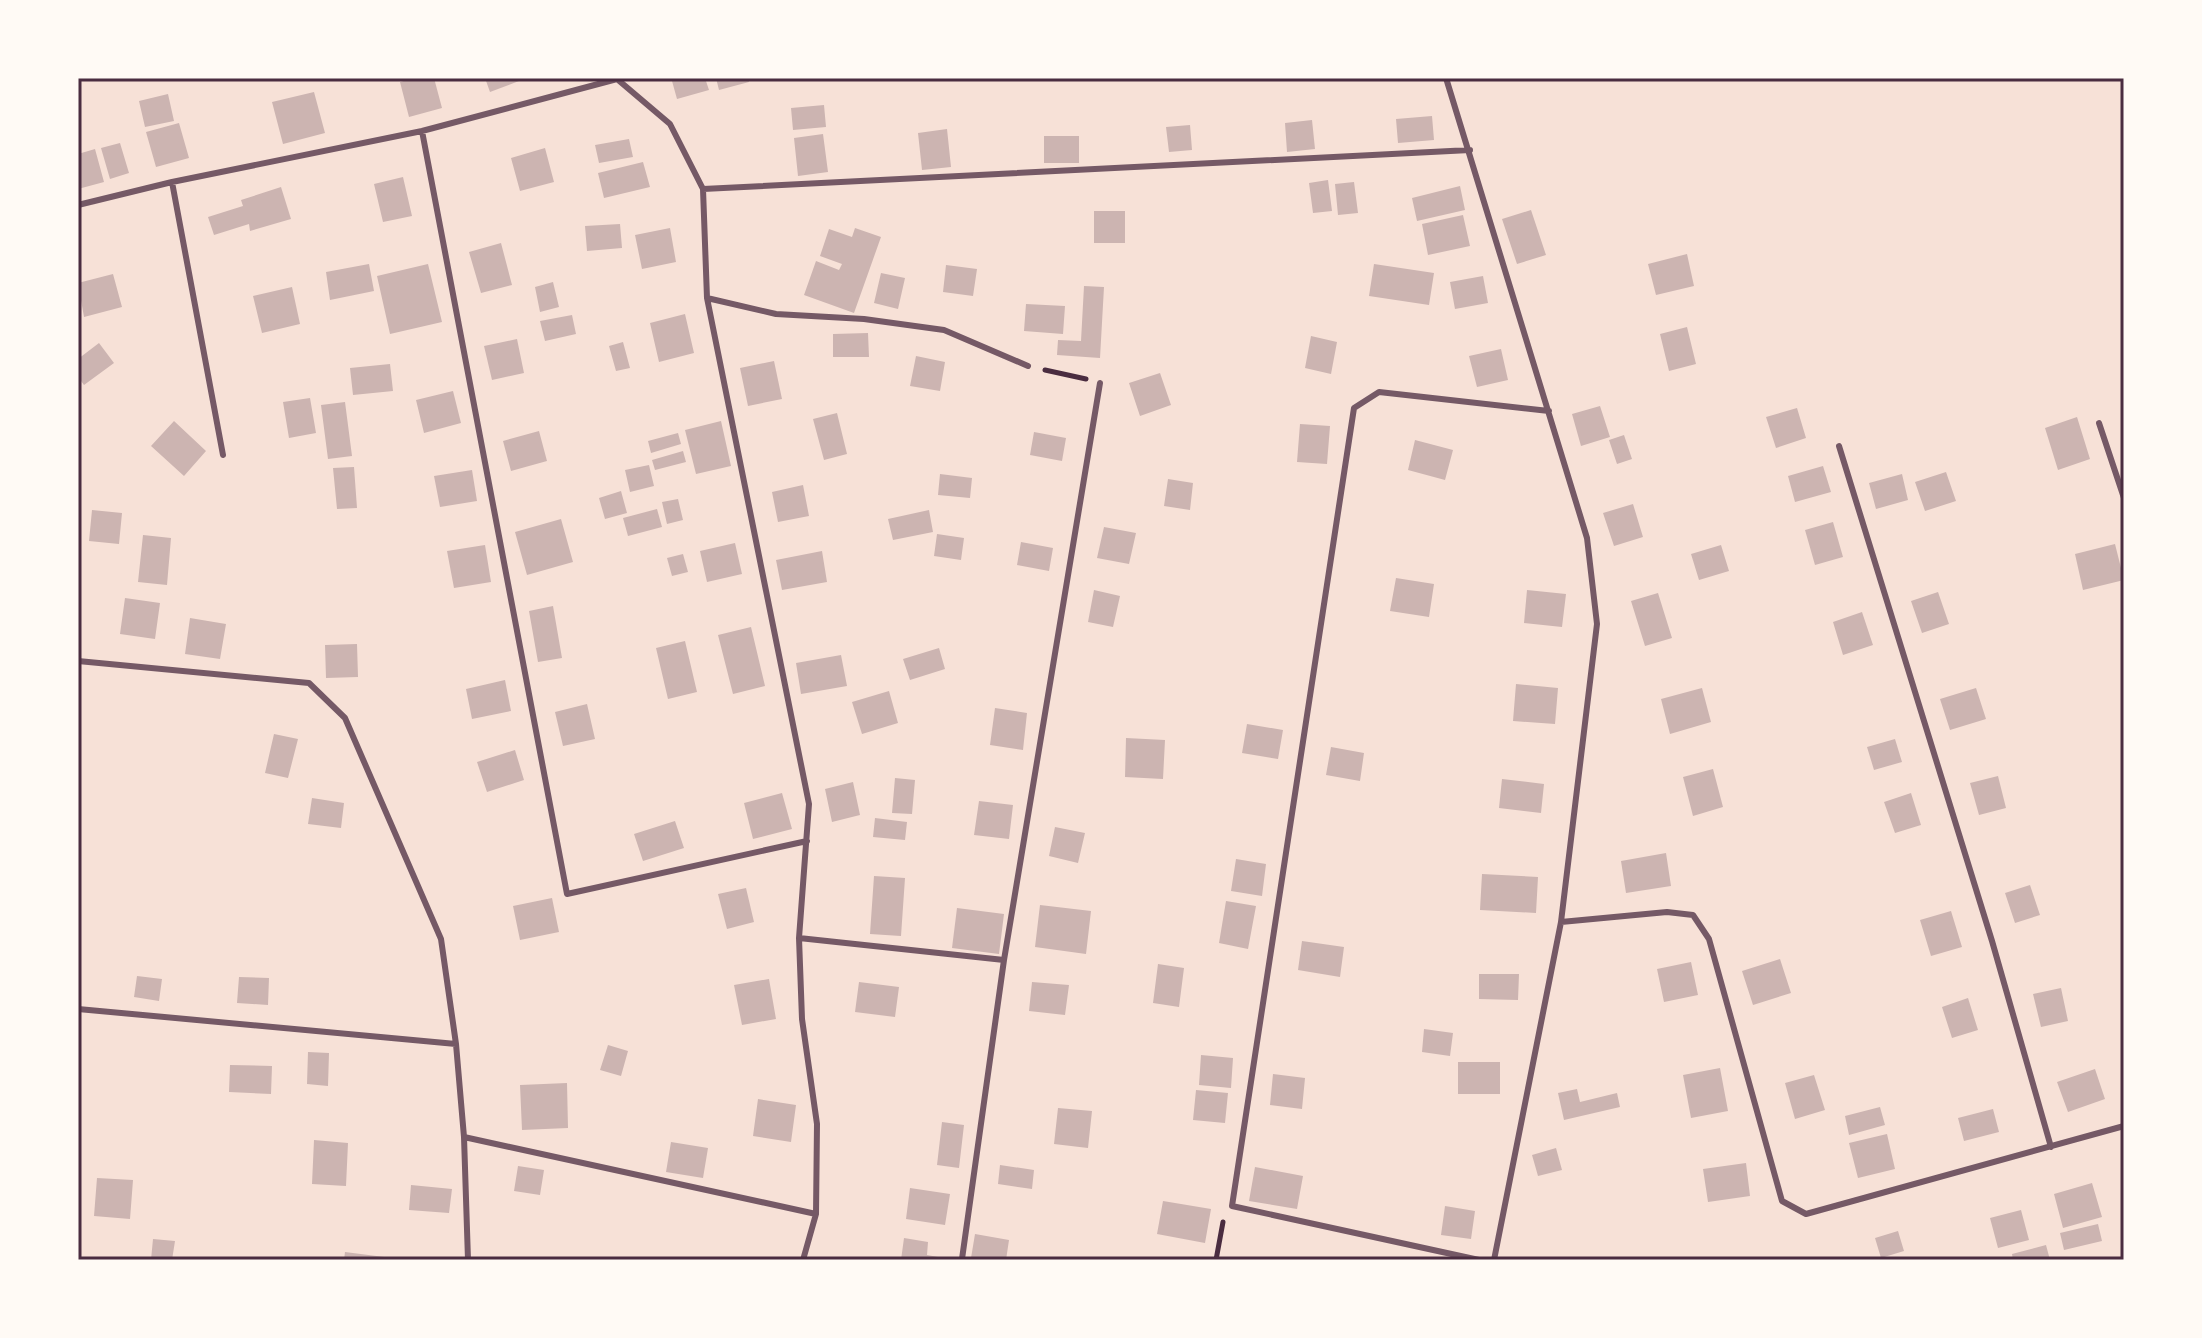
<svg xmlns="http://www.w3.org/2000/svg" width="2202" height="1338" font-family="'Work Sans',sans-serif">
	<rect width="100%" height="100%" fill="#f7e1d7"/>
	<path fill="#ccb4b1" d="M415 78H434L442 108 409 117 400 82Z
		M485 78H518L519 81 490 92Z
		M681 78H705L709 90 677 99 672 81Z
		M716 78H748L749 82 719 90Z
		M314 92 325 133 283 144 272 102Z
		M168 94 174 121 145 127 139 101Z
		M824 105 826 127 793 130 791 108Z
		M1432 116 1434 140 1398 143 1396 119Z
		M1312 120 1315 149 1287 152 1285 123Z
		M179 123 189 158 156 167 146 132Z
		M1190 125 1192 150 1169 152 1166 127Z
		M947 129 951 167 922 170 918 133Z
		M823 134 828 172 798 176 794 138Z
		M1044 136H1079V163H1044Z
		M629 139 633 157 599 163 595 145Z
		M120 143 129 173 110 179 101 148Z
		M545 148 554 182 520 191 511 158Z
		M95 149 104 182 78 189V154Z
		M643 162 650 187 604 198 598 173Z
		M403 177 412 216 383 222 374 184Z
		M1328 180 1332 211 1313 213 1309 183Z
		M1354 182 1358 213 1338 215 1335 184Z
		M1460 186 1465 210 1417 221 1412 198Z
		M281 187 291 219 250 231 249 224 214 235 208 217 243 206 241 200Z
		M1531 210 1546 255 1517 264 1502 219Z
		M1094 211H1125V243H1094Z
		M1463 215 1470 246 1428 255 1422 224Z
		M620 224 622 248 587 251 585 226Z
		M670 228 676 262 642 269 635 235Z
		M855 228 881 237 854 313 804 295 816 261 839 270 842 264 820 256 829 229 852 237Z
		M501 243 512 285 481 293 469 252Z
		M1687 254 1694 286 1656 295 1648 264Z
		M369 264 374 291 330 300 326 272Z
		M428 264 442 322 390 334 377 276Z
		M1374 264 1434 273 1429 305 1369 296Z
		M946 265 977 269 973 296 943 292Z
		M881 273 905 278 898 309 874 303Z
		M113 274 122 307 84 317 78 283Z
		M1483 276 1488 303 1455 309 1450 282Z
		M553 282 559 307 540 312 535 287Z
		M1084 286 1104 287 1100 358 1057 355 1058 340 1081 341Z
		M292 287 300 324 262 333 253 296Z
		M1026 304 1065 306 1063 334 1024 331Z
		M685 314 694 353 659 362 650 323Z
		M572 315 576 334 545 341 540 321Z
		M1687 327 1696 364 1669 371 1660 334Z
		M868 333 869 357H833V334Z
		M1311 336 1337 342 1331 374 1305 368Z
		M517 339 524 373 492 380 484 346Z
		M623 342 630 368 616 371 609 346Z
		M99 343 114 363 84 385 78 377V359Z
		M1501 349 1508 380 1477 387 1469 356Z
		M916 356 945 362 940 391 910 386Z
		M774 361 782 399 748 406 740 368Z
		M390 364 393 391 353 395 350 368Z
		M1160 373 1171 405 1140 416 1129 383Z
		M453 391 461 423 424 433 416 400Z
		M310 398 316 433 289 438 283 402Z
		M345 402 352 456 328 459 321 405Z
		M1600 406 1610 437 1581 446 1572 414Z
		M1797 408 1806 438 1776 448 1766 417Z
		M837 413 847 454 824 460 813 419Z
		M2077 417 2090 459 2058 470 2045 428Z
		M174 421 206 451 184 476 151 446Z
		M721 421 731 466 696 474 685 430Z
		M1300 424 1330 426 1327 464 1297 462Z
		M539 431 547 461 511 471 503 441Z
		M1034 432 1066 438 1062 461 1030 455Z
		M678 433 681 444 651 453 648 441Z
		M1624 435 1632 459 1617 464 1609 440Z
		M1415 440 1453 450 1445 480 1408 470Z
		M683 451 686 462 655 470 652 460Z
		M649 465 654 486 630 492 625 470Z
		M1823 466 1831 492 1795 502 1788 476Z
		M354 467 357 508 337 509 333 468Z
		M472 470 477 501 440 507 434 476Z
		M1946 472 1956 501 1925 511 1915 482Z
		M940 474 972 478 970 498 938 495Z
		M1902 474 1908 500 1876 509 1869 483Z
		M1168 479 1193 483 1190 510 1164 506Z
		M803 485 809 516 778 522 772 492Z
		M621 491 627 513 605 519 599 498Z
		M678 499 683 520 667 524 662 502Z
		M1633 504 1643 537 1614 546 1603 513Z
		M657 509 662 527 628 536 623 518Z
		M92 510 122 513 119 544 89 541Z
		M929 510 933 532 893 540 888 519Z
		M561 519 573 562 527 575 515 532Z
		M1833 522 1843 557 1815 565 1805 530Z
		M1104 527 1136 533 1129 564 1097 558Z
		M937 534 964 538 961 560 934 556Z
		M143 535 171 538 167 585 138 582Z
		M1021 542 1053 548 1049 571 1017 565Z
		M735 543 742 574 707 582 700 551Z
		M2115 544 2124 580 2083 590 2075 554Z
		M485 545 491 582 454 588 447 551Z
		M1721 545 1729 571 1699 580 1691 554Z
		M822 551 827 582 782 590 776 560Z
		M683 554 688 572 672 576 667 558Z
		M1396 578 1434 584 1429 617 1390 611Z
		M1094 590 1120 596 1113 627 1088 622Z
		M1527 590 1566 594 1562 627 1524 623Z
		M1938 592 1949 624 1922 633 1911 601Z
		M1658 593 1672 638 1645 646 1631 601Z
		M125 598 160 603 155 639 120 634Z
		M553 606 562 658 538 662 529 611Z
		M1862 612 1873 645 1843 655 1833 622Z
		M190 618 226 624 220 659 185 654Z
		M751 627 765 686 733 694 718 635Z
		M685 641 697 692 668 699 656 648Z
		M357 644 358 677 326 678 325 645Z
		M939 648 945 669 910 680 903 659Z
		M841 655 847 686 801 694 796 663Z
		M505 680 511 711 472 719 466 689Z
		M1516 684 1558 688 1555 724 1513 721Z
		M1702 688 1711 722 1670 734 1661 699Z
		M1976 688 1986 719 1950 730 1940 699Z
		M889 691 898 723 862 734 852 702Z
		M587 704 595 739 563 746 555 712Z
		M995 708 1027 713 1023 750 990 745Z
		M1247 724 1283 730 1278 759 1242 753Z
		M274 734 298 739 288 778 265 773Z
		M1126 738 1165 740 1163 779 1125 777Z
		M1895 739 1902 762 1874 770 1867 747Z
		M1331 747 1364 753 1360 781 1326 775Z
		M515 750 524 780 487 792 477 762Z
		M1713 769 1723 807 1693 816 1683 777Z
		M1998 776 2006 808 1979 815 1970 783Z
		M895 778 915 780 912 814 892 813Z
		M1502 779 1544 784 1541 813 1499 808Z
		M853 782 860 815 832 822 825 789Z
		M782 793 792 829 753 839 744 803Z
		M1911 793 1921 825 1895 833 1884 802Z
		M312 798 344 803 341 828 308 824Z
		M979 801 1013 805 1009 839 974 835Z
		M875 818 907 822 905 840 873 837Z
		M675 821 684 848 643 861 634 834Z
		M1055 827 1085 833 1078 863 1049 856Z
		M1666 853 1671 886 1626 893 1621 861Z
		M1236 859 1266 864 1262 896 1231 891Z
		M1482 874 1538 877 1536 913 1480 910Z
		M874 876 905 878 901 936 870 934Z
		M2030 885 2040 915 2015 923 2005 893Z
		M746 888 754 922 727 929 718 894Z
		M552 898 559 932 520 940 513 906Z
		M1226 901 1256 906 1248 949 1219 943Z
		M1040 905 1091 911 1086 954 1035 947Z
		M957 908 1004 914 999 954 952 948Z
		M1951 911 1962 947 1931 956 1920 920Z
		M1302 941 1344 947 1340 977 1298 970Z
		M1780 959 1791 993 1753 1005 1742 971Z
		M1691 962 1698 995 1664 1002 1657 969Z
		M1158 964 1184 968 1179 1007 1153 1003Z
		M1479 974H1519L1518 1000 1479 999Z
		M137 976 162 979 159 1001 134 997Z
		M239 977 269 978 268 1005 237 1003Z
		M769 979 776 1019 742 1025 734 985Z
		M859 982 899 987 895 1017 855 1012Z
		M1032 982 1069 985 1065 1015 1029 1011Z
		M2061 988 2068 1021 2041 1027 2033 994Z
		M1968 998 1978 1030 1952 1038 1942 1007Z
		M1424 1029 1453 1033 1450 1056 1422 1052Z
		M608 1045 628 1051 621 1076 600 1070Z
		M308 1052 329 1053 328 1086 307 1084Z
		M1201 1055 1233 1058 1231 1088 1199 1085Z
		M1458 1062H1500V1094H1458Z
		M230 1065 272 1066 271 1094 229 1092Z
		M1720 1068 1728 1111 1691 1118 1683 1075Z
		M2095 1069 2105 1099 2068 1112 2057 1082Z
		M1273 1074 1305 1078 1302 1109 1270 1105Z
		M1814 1075 1825 1110 1795 1119 1785 1083Z
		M567 1083 568 1128 522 1130 520 1085Z
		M1577 1089 1580 1102 1617 1093 1620 1107 1564 1120 1558 1093Z
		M1196 1090 1228 1093 1225 1123 1193 1120Z
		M758 1099 796 1105 791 1142 753 1136Z
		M1880 1107 1885 1125 1849 1135 1845 1116Z
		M1058 1108 1092 1111 1088 1148 1054 1144Z
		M1993 1109 1999 1132 1964 1141 1958 1118Z
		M942 1122 964 1125 959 1168 937 1165Z
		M1887 1134 1895 1169 1858 1178 1849 1143Z
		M314 1140 348 1143 346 1186 312 1184Z
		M671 1142 708 1148 703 1178 666 1172Z
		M1556 1148 1562 1170 1538 1176 1532 1155Z
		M1746 1163 1750 1196 1708 1202 1703 1169Z
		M1000 1165 1034 1170 1032 1189 998 1184Z
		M518 1166 544 1170 540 1195 514 1191Z
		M1255 1167 1303 1176 1297 1209 1249 1201Z
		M97 1178 133 1180 130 1219 94 1216Z
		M2092 1183 2102 1217 2063 1228 2054 1194Z
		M411 1185 452 1189 449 1213 409 1210Z
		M910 1188 950 1194 945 1225 906 1219Z
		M1163 1201 1211 1209 1205 1243 1157 1234Z
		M1445 1206 1475 1211 1471 1239 1441 1235Z
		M2021 1210 2029 1240 1998 1248 1990 1218Z
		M2098 1224 2102 1241 2064 1250 2060 1233Z
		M1898 1231 1904 1251 1881 1258 1875 1238Z
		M975 1234 1009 1240 1006 1260 971 1258Z
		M904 1238 928 1242 927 1255 938 1257 937 1260H901Z
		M153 1239 175 1241 172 1260H151Z
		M2046 1245 2050 1260H2013L2012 1254Z
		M345 1252 392 1258V1260H344Z"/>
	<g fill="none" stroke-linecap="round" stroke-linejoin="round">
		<path stroke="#4a2c40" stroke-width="5" d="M1045 370 1086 379
			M1216 1260 1223 1222"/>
		<path stroke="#755966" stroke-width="6" d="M1446 78 1587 538 1597 624 1561 922 1494 1260
			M617 79 670 124 703 189 707 298 809 804 799 938 802 1019 817 1124 816 1214 803 1260
			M422 131 567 894 807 841
			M172 182 223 455
			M703 189 1470 150
			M78 205 172 182 422 131 617 79
			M707 298 776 314 864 319 944 330 1028 366
			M2099 423 2124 498
			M1839 446 1992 941 2051 1147
			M78 661 309 683 345 718 441 939 456 1044 464 1137 468 1260
			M1561 922 1667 912 1693 915 1709 939 1782 1201 1806 1214 2124 1126
			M799 938 1004 960
			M78 1009 456 1044
			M464 1137 816 1214
			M962 1259 1004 960 1100 383
			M1479 1260 1232 1206 1354 408 1379 392 1549 411"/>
	</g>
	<rect width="2202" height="1338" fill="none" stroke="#fffaf5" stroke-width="160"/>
	<rect x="80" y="80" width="2042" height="1178" fill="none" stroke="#4a2c40" stroke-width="3"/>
</svg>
